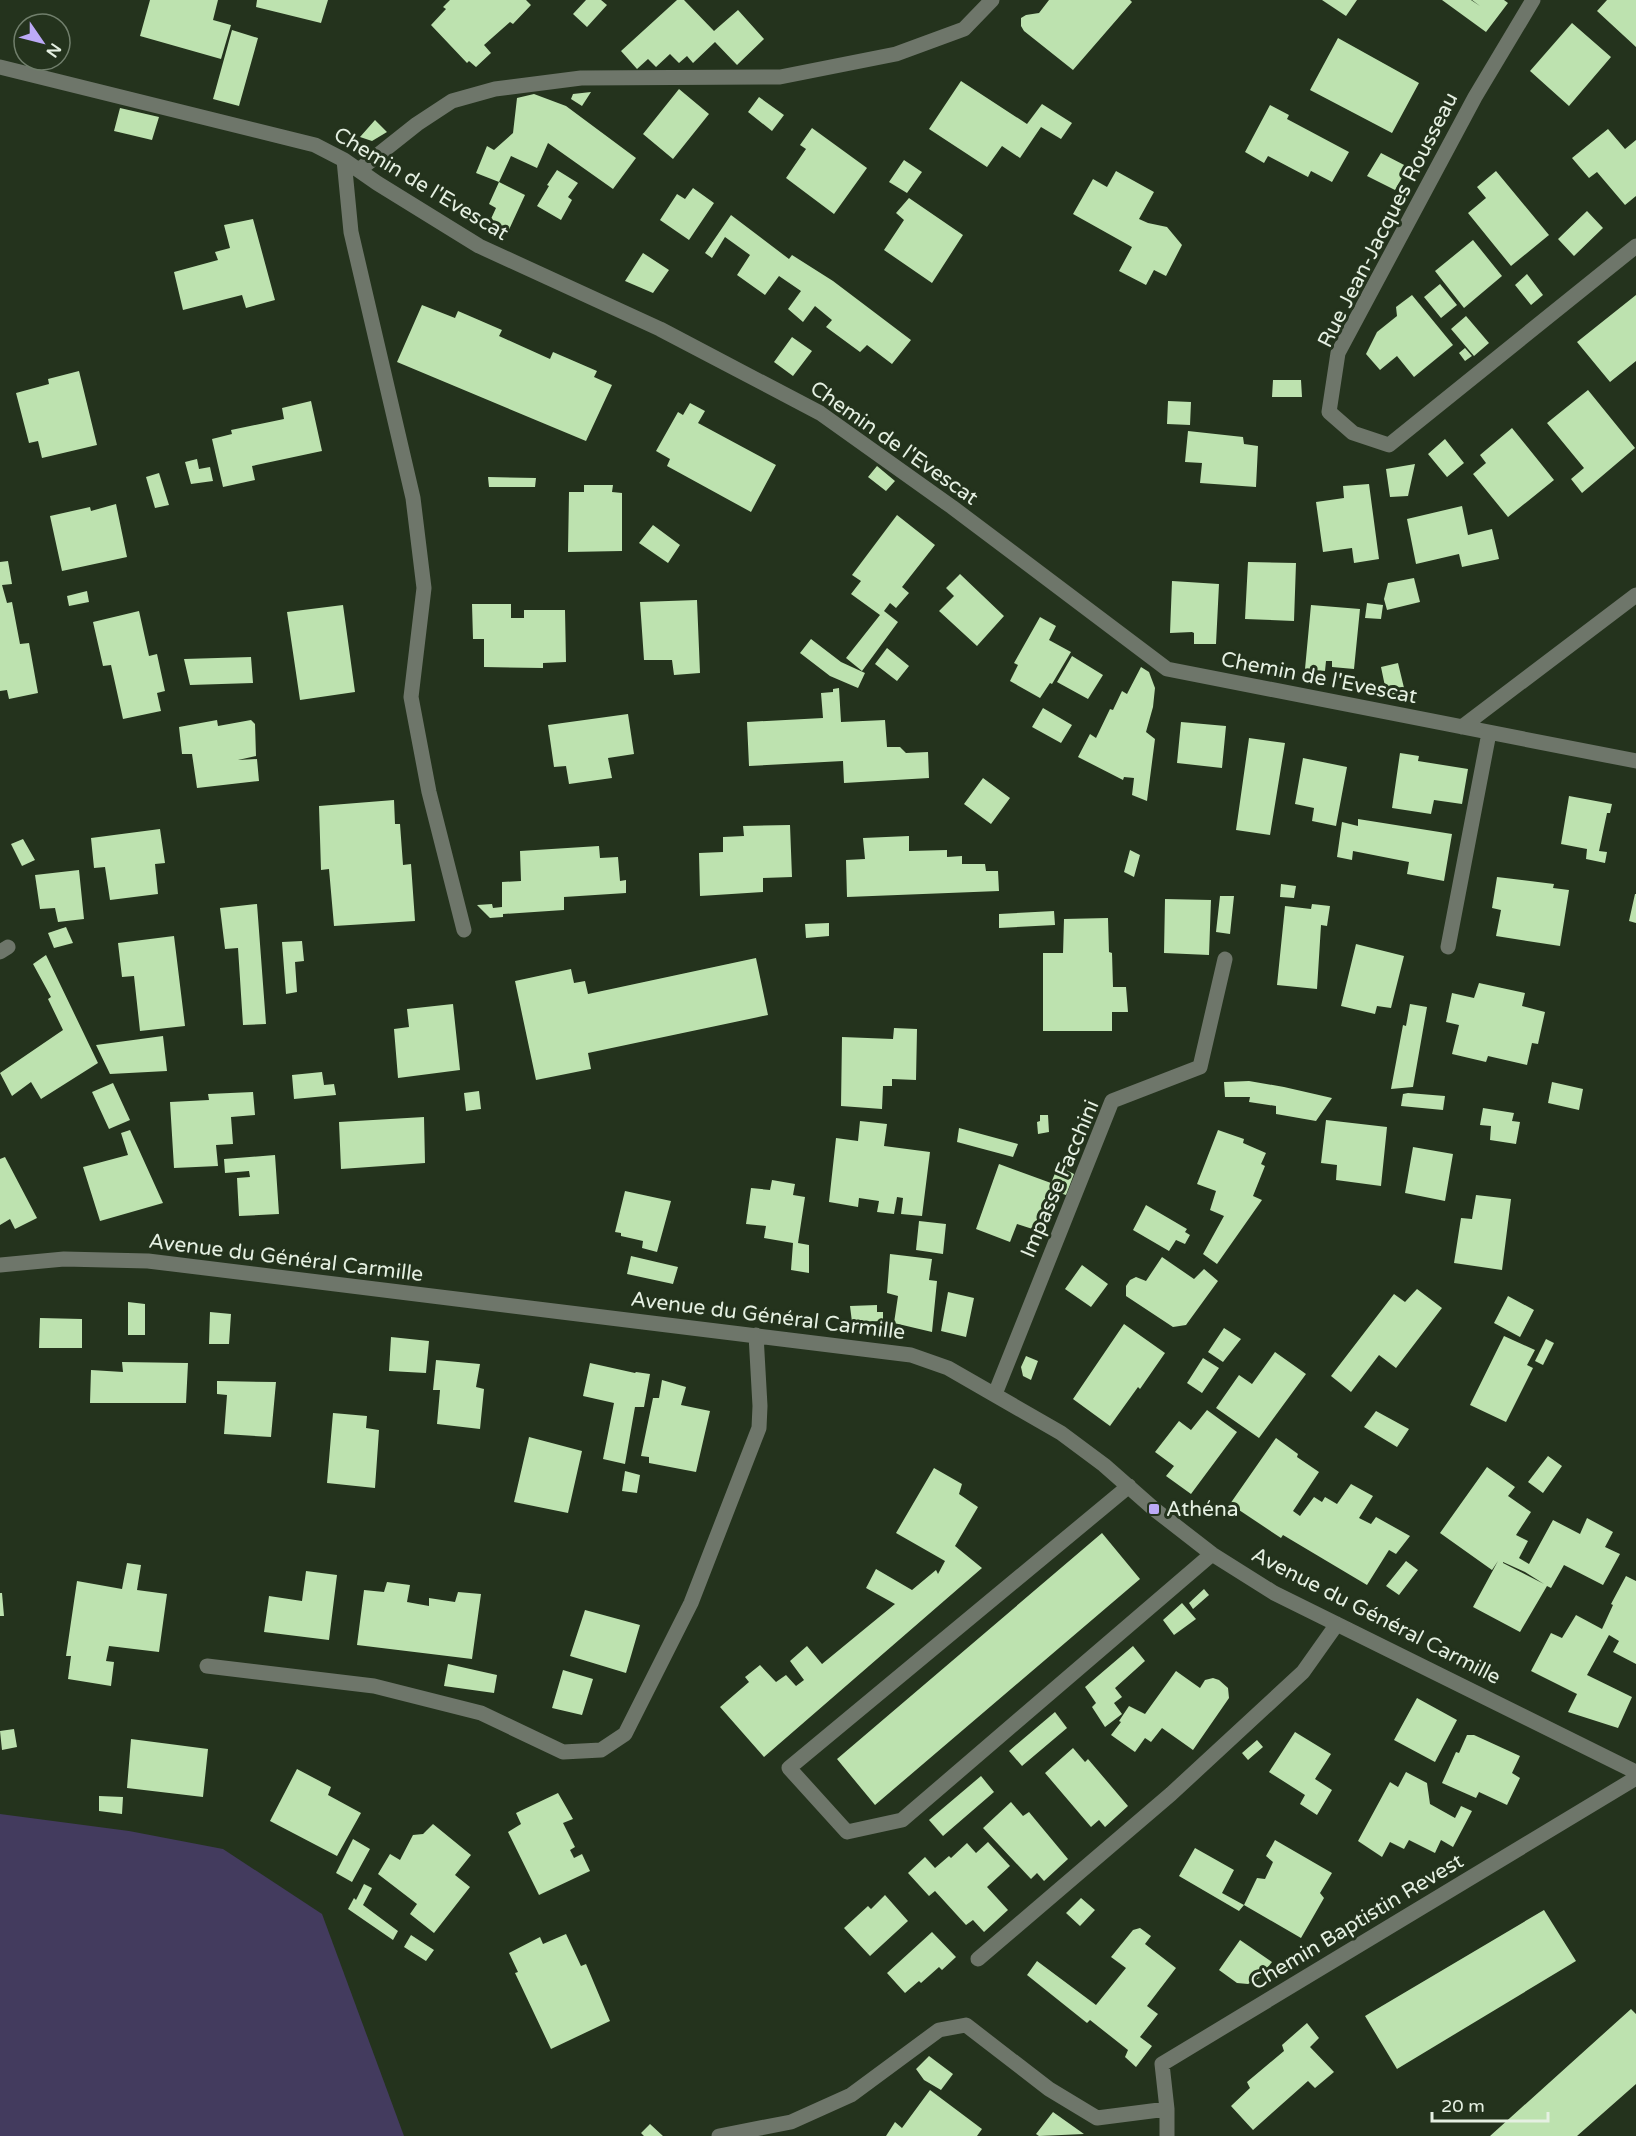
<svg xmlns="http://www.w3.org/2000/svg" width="1636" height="2136" font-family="'Varela Round',sans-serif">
	<rect width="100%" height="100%" fill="#24331d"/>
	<path fill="#433b5e" d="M0 1814 129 1831 223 1849 322 1914 404 2136H0Z"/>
	<path fill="#bde2af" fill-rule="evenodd" d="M150 0H218L213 20 231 25 221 59 140 36Z
		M257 0H328L321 23 256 7Z
		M450 0H526L531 5 513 24 510 22 484 45 491 53 476 67 469 61 467 63 431 25 446 9 443 7Z
		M586 0H601L607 5 587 27 573 14Z
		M677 0H684L714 31 738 10 764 39 737 65 715 42 693 63 687 56 679 63 670 54 656 67 648 59 637 69 621 51Z
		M1049 0H1130L1132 2 1073 70 1024 31 1021 26V18L1026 15 1039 13Z
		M1322 0H1357L1346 16Z
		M1442 0H1471L1480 6 1472 0H1504L1508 3 1486 32Z
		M1607 0H1636V47L1597 11Z
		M1572 23 1611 57 1569 106 1530 71Z
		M232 30 258 38 239 106 213 99Z
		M1338 38 1419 83 1392 133 1310 90Z
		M961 81 1027 124 1042 104 1072 123 1061 139 1041 127 1020 158 1002 146 987 167 929 129Z
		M679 89 709 114 673 159 643 134Z
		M591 92 582 106 571 99 573 94Z
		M534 94 566 106 636 158 613 189 548 143 537 168 511 156 499 182 476 173 487 146 494 150 513 133 517 98Z
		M759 97 784 115 772 131 748 112Z
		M1270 105 1289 115 1287 119 1349 152 1332 182 1311 171 1308 177 1268 156 1264 163 1245 152Z
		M120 108 159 117 152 140 114 131Z
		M375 120 387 132 372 141 360 137Z
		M812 128 867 168 834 214 786 178 806 149 800 145Z
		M1608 129 1625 149 1636 140V196L1625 205 1597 172 1589 178 1572 158Z
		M1381 153 1408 167 1395 190 1367 176Z
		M904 160 922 172 907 193 889 182Z
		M557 170 578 183 568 197 572 200 561 220 537 206 549 186 547 185Z
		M1116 171 1154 192 1139 219 1148 223 1167 227 1182 245 1166 276 1154 270 1146 285 1119 271 1132 247 1073 214 1093 179 1107 187Z
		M1496 171 1549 235 1511 266 1468 213 1486 198 1477 187Z
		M499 182 525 195 507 234 497 228 499 225 490 221 496 208 489 204Z
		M693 188 714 203 689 240 660 220 677 194 685 199Z
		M909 198 963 235 932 283 884 250 904 220 896 213Z
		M1587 211 1603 228 1574 256 1558 239Z
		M731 215 789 259 792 255 833 281 911 340 892 364 867 345 860 352 826 327 832 320 815 306 803 322 788 309 801 291 779 276 765 295 737 275 750 255 725 237 712 258 705 253Z
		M253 219 275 300 246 308 242 295 183 310 174 272 218 260 215 252 230 248 224 225Z
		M1473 240 1502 276 1464 308 1435 271Z
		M643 253 669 270 653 293 625 281Z
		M1527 274 1543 295 1531 305 1515 285Z
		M1440 284 1457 305 1441 318 1424 297Z
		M1412 295 1453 345 1414 377 1397 356 1380 370 1366 354 1377 332 1397 316 1396 307Z
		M1636 295V361L1610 382 1577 342Z
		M422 305 455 318 458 311 502 330 499 336 550 359 553 352 597 371 594 377 612 385 586 441 397 362Z
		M1466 316 1489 343 1474 356 1451 329Z
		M792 337 812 351 793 376 774 362Z
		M1465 348 1472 356 1465 361 1459 353Z
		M79 371 97 445 42 458 38 441 29 443 16 393 49 384 48 379Z
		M1273 380H1301L1302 397H1272Z
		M1588 390 1635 448 1582 493 1571 479 1584 468 1547 423Z
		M311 401 322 451 252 466 255 480 223 487 212 439 232 434 231 430 284 419 282 408Z
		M1168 401 1191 402 1190 425 1167 424Z
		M690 403 705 411 698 423 776 465 751 512 667 466 670 459 656 451 678 412 683 415Z
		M1512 428 1554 480 1508 517 1473 474 1486 463 1480 455Z
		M1188 431 1243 437 1244 444 1258 446 1256 487 1200 483 1202 463 1185 462Z
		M1445 439 1464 463 1447 477 1428 454Z
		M197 459 199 469 210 467 213 481 191 484 185 462Z
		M1415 464 1408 496 1390 497 1386 469Z
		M877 466 895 481 886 491 868 477Z
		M159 473 169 505 155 508 146 477Z
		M488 477 536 478 535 487H489Z
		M1369 484 1379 559 1354 563 1352 548 1323 552 1316 502 1344 498 1343 486Z
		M584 485H613L612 492 622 493V551L568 552 569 492H584Z
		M116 504 127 557 62 571 50 516 90 507 91 511Z
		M1462 506 1468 535 1492 529 1499 559 1462 567 1459 554 1416 564 1407 519Z
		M897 515 935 545 902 587 909 593 896 608 890 603 884 611 898 622 862 671 846 658 880 615 851 594 861 581 852 575Z
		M653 525 680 545 668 563 639 543Z
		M8 561 12 584 2 585 7 603 12 602 20 644 29 643 38 693 9 699 7 690 0 691V562Z
		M1248 562 1296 563 1294 621 1245 619Z
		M960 574 1004 616 977 646 939 611 954 596 946 588Z
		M1414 578 1420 602 1387 610 1384 599 1388 583Z
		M1172 581 1219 584 1216 644H1194V633L1192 632 1170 633Z
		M87 591 89 602 69 606 67 596Z
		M697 600 700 673 674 675 672 660H644L640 602Z
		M1367 603 1383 605 1381 619 1365 618Z
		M472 604H511V618H524V610H565L566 662 543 663V668L484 667V639H473Z
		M343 605 355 692 300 700 287 612Z
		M1311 605 1360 609 1354 669 1332 667V661H1326L1325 671 1305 669Z
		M139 611 149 656 157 654 165 691 157 693 161 711 123 719 111 665 103 666 93 622Z
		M1040 617 1056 626 1049 640 1071 652 1052 684 1050 683 1040 698 1010 681 1018 665 1014 663Z
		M811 639 841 662 865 673 858 688 830 676 800 653Z
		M887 648 909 666 897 681 875 664Z
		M1072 656 1103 675 1088 699 1057 682Z
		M251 657 253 683 190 685 184 659Z
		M1398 663 1405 692 1387 696 1381 667Z
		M1141 667 1149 672 1155 688 1153 707 1146 732 1155 739 1147 801 1132 795 1134 778 1124 777 1123 780 1078 757 1090 734 1096 738 1110 709 1113 710 1122 691 1127 694Z
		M839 688 841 722 885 720 887 747H900L906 753 928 752 929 778 844 783 843 761 749 766 747 722 823 718 821 693 833 692V689Z
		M1043 708 1072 725 1061 743 1032 727Z
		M628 714 634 754 608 758 612 778 569 784 566 766 554 767 548 725Z
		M217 720 218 726 251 720 255 724 256 756 238 760 257 759 259 781 197 788 192 754H182L179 727Z
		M1181 722 1226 726 1222 768 1177 763Z
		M1249 738 1285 743 1270 835 1236 830Z
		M1400 753 1419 756 1418 761 1468 769 1462 804 1434 800 1431 814 1392 808Z
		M1303 758 1347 767 1336 826 1312 821 1314 808 1295 804Z
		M983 778 1010 798 991 824 964 804Z
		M1569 796 1612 804 1610 813H1607L1599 851 1607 852 1605 863 1586 859 1587 849 1561 844Z
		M394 800 395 824H400L403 865 411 864 415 921 334 926 329 869 321 870 319 806Z
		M1358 819 1452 834 1444 881 1407 874 1409 862 1353 851 1352 860 1337 857 1342 822 1358 826Z
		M790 825 792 877 763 878V892L700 896 699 853 723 852V837L744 836 743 826Z
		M160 829 165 863 155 864 158 894 110 900 105 867 94 868 91 838Z
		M909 836V851L947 850V857L962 856V864H985L986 871H998L999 891 847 897 846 860 865 859 863 838Z
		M23 839 35 860 22 866 11 844Z
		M599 846 600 858 618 857 620 881 626 880V893L564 897V910L503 914V917L490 918 477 905 492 904 493 908 502 907V882L521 881 520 851Z
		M1130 850 1140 855 1134 877 1124 872Z
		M79 870 84 919 58 922 55 908 40 909 35 875Z
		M1497 877 1554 884 1553 888 1569 890 1560 946 1496 936 1501 910 1492 908Z
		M1281 884 1296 886 1294 898 1280 897Z
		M1635 894H1636V923L1629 921Z
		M1220 896H1234L1230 934 1216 932Z
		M1165 899 1211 900 1209 955 1164 953Z
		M257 904 266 1024 243 1025 238 948 225 949 220 908Z
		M1312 904 1330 906 1327 926 1321 925 1317 989 1277 985 1285 906 1311 909Z
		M1054 911 1055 925 999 928V914Z
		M1108 918 1109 952 1112 953 1113 987H1126L1128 1012H1112V1031H1043V953H1063L1064 919Z
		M829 923V936L806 938 805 924Z
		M66 927 73 943 54 948 48 933Z
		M174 936 185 1026 140 1031 134 976 122 977 118 943Z
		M302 941 304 961 295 962 297 992 286 994 282 942Z
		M1356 944 1404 956 1391 1008 1377 1006 1375 1014 1341 1006Z
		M46 955 98 1063 41 1099 31 1082 12 1096 0 1073 63 1030 48 999 51 997 33 964Z
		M756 958 768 1015 588 1053 591 1069 536 1080 515 981 571 969 574 983 585 981 588 994Z
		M1479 983 1525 993 1522 1006 1545 1012 1538 1044 1532 1043 1527 1065 1488 1056 1486 1062 1452 1054 1459 1025 1446 1022 1452 993 1474 998Z
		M453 1004 460 1070 398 1078 394 1029 409 1027 407 1009Z
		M1410 1004 1427 1007 1413 1087 1391 1089 1403 1025 1406 1026Z
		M894 1028 917 1029 916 1080 892 1079V1086H883L882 1109 841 1106 842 1037 893 1039Z
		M163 1036 167 1071 110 1074 96 1045Z
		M322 1072 324 1085 334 1084 336 1095 294 1099 292 1075Z
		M1249 1081 1284 1087 1332 1098 1316 1121 1276 1114V1106L1249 1102 1250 1097H1225L1224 1082Z
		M1552 1082 1583 1089 1579 1110 1548 1103Z
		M113 1083 130 1120 109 1129 92 1092Z
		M479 1091 481 1109 466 1111 464 1093Z
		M253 1092 255 1115 231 1117 233 1144 216 1145 218 1166 174 1168 170 1102 209 1100 208 1094Z
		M1408 1093 1445 1096 1443 1110 1401 1106 1403 1094Z
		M1483 1108 1514 1113 1512 1121 1520 1122 1516 1144 1490 1140 1491 1126 1480 1125Z
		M1040 1115H1048L1049 1132 1038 1134 1037 1122 1040 1121Z
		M424 1117 425 1163 341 1169 339 1122Z
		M1326 1120 1387 1127 1381 1186 1336 1180 1337 1165 1321 1163Z
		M860 1121 887 1124 884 1146 930 1152 922 1216 901 1214 903 1198 897 1197 894 1214 877 1212 879 1201 859 1198 858 1207 829 1202 836 1138 858 1141Z
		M959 1128 1018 1144 1013 1157 957 1142Z
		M130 1130 163 1203 100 1221 83 1167 128 1155 121 1133Z
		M1218 1130 1244 1139 1243 1143 1266 1153 1261 1164 1265 1166 1253 1196 1262 1200 1217 1264 1203 1254 1224 1216 1210 1210 1216 1191 1197 1184Z
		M1413 1147 1453 1154 1445 1201 1405 1193Z
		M275 1155 279 1214 239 1216 237 1178 250 1177 249 1171 225 1173 224 1159Z
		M5 1157 37 1218 15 1229 10 1219 0 1225V1159Z
		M999 1164 1051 1183 1058 1166 1074 1174 1066 1195 1060 1193 1045 1233 1017 1224 1010 1242 976 1229Z
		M772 1180 795 1184 793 1195 805 1197 798 1243 809 1245V1273L791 1270 793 1243 764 1238 766 1226 746 1224 751 1188 770 1190Z
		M625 1191 671 1201 657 1252 642 1248 643 1241 621 1236V1233L615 1232Z
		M1476 1195 1511 1199 1502 1270 1454 1263 1461 1218 1472 1219Z
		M1146 1205 1187 1229 1185 1232 1190 1235 1185 1244 1176 1240 1169 1251 1133 1230Z
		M919 1221 946 1224 943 1254 916 1250Z
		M890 1254 932 1259 929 1280 937 1281 932 1332 894 1323 898 1296 887 1293Z
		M631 1256 678 1267 673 1284 627 1274Z
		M1162 1257 1194 1279 1204 1269 1218 1281 1186 1325 1173 1327 1126 1296V1286L1130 1280 1136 1277 1146 1281Z
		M1082 1265 1108 1284 1091 1307 1065 1289Z
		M1417 1289 1442 1308 1396 1368 1379 1355 1351 1392 1331 1376 1394 1294 1405 1302Z
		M948 1292 974 1298 966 1337 941 1331Z
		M1508 1296 1534 1310 1520 1337 1494 1323Z
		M128 1302 145 1304V1335H128Z
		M877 1305V1312H883V1321L852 1322 850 1306Z
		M210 1312 231 1314 229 1344H209Z
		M40 1318 82 1319V1348H39Z
		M1124 1324 1165 1353 1140 1389 1138 1387 1110 1426 1073 1399Z
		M1224 1328 1241 1339 1223 1362 1208 1352Z
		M1504 1336 1535 1350 1527 1365 1533 1368 1506 1422 1470 1405Z
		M391 1337 429 1341 426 1373 389 1371Z
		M1546 1339 1554 1343 1543 1365 1535 1361Z
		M1275 1352 1306 1374 1259 1438 1216 1408 1239 1375 1252 1384Z
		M1026 1356 1038 1361 1031 1380 1023 1376 1021 1367Z
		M1203 1358 1219 1368 1202 1393 1187 1383Z
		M436 1360 480 1364 476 1387 484 1389 480 1429 437 1424 440 1390H433Z
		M122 1362 188 1363 186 1403H90L91 1370 123 1372Z
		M590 1363 635 1373 636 1372 650 1374 644 1407H635L625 1464 603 1459 614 1403 583 1396Z
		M662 1380 686 1387 681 1405 710 1411 696 1472 649 1463V1457L641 1456 653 1398H659Z
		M217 1381 276 1382 271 1437 224 1434 227 1395 217 1394Z
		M1207 1410 1237 1432 1191 1494 1166 1476 1174 1466 1155 1452 1179 1421 1191 1430Z
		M1376 1411 1409 1429 1397 1447 1364 1427Z
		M333 1413 367 1416 366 1428 379 1430 375 1488 327 1483Z
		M529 1437 582 1451 568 1513 514 1502Z
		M1276 1438 1298 1454 1297 1457 1319 1472 1293 1511 1300 1516 1314 1497 1322 1502 1325 1497 1337 1504 1351 1484 1373 1496 1359 1518 1371 1524 1376 1517 1410 1536 1396 1554 1389 1550 1367 1585 1283 1535 1281 1538 1230 1504Z
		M1548 1456 1562 1466 1543 1493 1528 1482Z
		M1487 1467 1515 1487 1508 1496 1531 1512 1516 1535 1528 1541 1519 1558 1529 1564 1553 1520 1580 1534 1587 1518 1613 1532 1605 1547 1620 1554 1603 1585 1564 1565 1551 1588 1547 1586 1520 1632 1473 1607 1498 1561 1492 1570 1440 1533ZM1503 1562 1525 1572 1544 1584 1503 1563Z
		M934 1468 962 1484 959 1494 978 1507 955 1546 982 1568 764 1757 720 1707 749 1682 745 1677 760 1665 776 1682 786 1675 796 1686 804 1680 790 1661 807 1646 822 1664 895 1604 866 1588 876 1569 912 1590 936 1570 938 1574 945 1561 896 1533Z
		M625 1471 640 1475 637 1493 622 1491Z
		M1102 1533 1140 1579 875 1805 837 1759Z
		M1406 1561 1418 1570 1399 1595 1386 1586Z
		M127 1563 141 1565 137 1590 167 1594 159 1652 109 1646 106 1661 114 1662 111 1686 68 1679 71 1656H66L77 1581 122 1589Z
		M306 1571 337 1575 329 1640 264 1632 269 1596 302 1601Z
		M1626 1576 1636 1581V1664L1613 1652 1619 1641 1609 1635 1587 1675 1632 1697 1618 1728 1568 1712 1577 1694 1531 1671 1551 1633 1562 1638 1576 1615 1602 1629 1613 1605 1611 1604Z
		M387 1582 410 1585 407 1602 429 1606V1598L455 1602 458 1592 481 1594 472 1659 357 1645 364 1590 384 1592Z
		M1204 1589 1209 1595 1193 1609 1189 1603Z
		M0 1593H2L4 1616H0Z
		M1182 1603 1196 1619 1174 1635 1163 1620Z
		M585 1610 640 1625 626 1673 570 1656Z
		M1133 1646 1145 1661 1115 1688 1122 1697 1114 1703 1122 1714 1105 1727 1092 1707 1096 1703 1085 1687Z
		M448 1664 497 1675 494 1693 444 1686Z
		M563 1670 593 1679 582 1715 552 1708Z
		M1176 1671 1200 1688 1205 1680 1213 1678 1219 1680 1228 1688 1229 1698 1193 1750 1162 1728 1151 1742 1145 1738 1135 1752 1111 1735 1121 1722 1119 1721 1129 1706 1145 1714Z
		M1417 1698 1457 1720 1435 1762 1394 1740Z
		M1055 1712 1067 1728 1022 1766 1009 1751Z
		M14 1729 17 1747 2 1750 0 1731Z
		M1295 1732 1331 1754 1315 1779 1332 1790 1317 1815 1300 1804 1305 1795 1269 1772Z
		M1467 1735H1474L1520 1756 1512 1773 1520 1778 1507 1805 1479 1792 1476 1798 1442 1783 1456 1752 1459 1753Z
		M131 1739 208 1749 203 1797 127 1788Z
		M1257 1740 1263 1747 1248 1760 1242 1753Z
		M1073 1748 1085 1762 1088 1759 1128 1806 1105 1827 1099 1820 1091 1827 1045 1773Z
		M297 1769 331 1787 328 1795 361 1813 337 1856 270 1821Z
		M1406 1772 1427 1783 1430 1804 1455 1818 1461 1806 1472 1811 1453 1847 1441 1840 1435 1853 1409 1840 1404 1849 1390 1842 1382 1857 1358 1841 1390 1782 1398 1787Z
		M981 1776 994 1792 943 1836 929 1820Z
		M558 1793 573 1819 563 1823 575 1847 570 1850 574 1858 582 1854 590 1871 539 1895 508 1832 521 1824 516 1813Z
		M99 1796 123 1797 122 1814 99 1811Z
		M1011 1802 1023 1816 1029 1812 1068 1859 1044 1881 1037 1873 1031 1879 983 1828Z
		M433 1824 471 1855 455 1875 470 1887 434 1933 410 1914 417 1904 378 1874 390 1854 400 1860 413 1835 423 1834Z
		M353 1839 370 1849 352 1882 336 1873Z
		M1275 1840 1332 1873 1320 1893 1324 1898 1301 1938 1244 1905 1257 1878 1265 1879 1273 1862 1266 1856Z
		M988 1842 1010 1866 987 1887 1008 1910 984 1932 973 1920 966 1925 935 1891 929 1896 908 1873 925 1857 935 1868 949 1856 951 1858 967 1843 976 1853Z
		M1195 1848 1234 1870 1222 1893 1244 1905 1239 1911 1179 1876Z
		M364 1884 372 1888 363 1905 398 1931 393 1940 348 1909 354 1898 356 1900Z
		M885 1895 908 1921 870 1956 844 1928 868 1906 871 1909Z
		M1081 1898 1095 1910 1080 1926 1066 1913Z
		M1544 1910 1576 1961 1397 2069 1365 2016Z
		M1140 1928 1151 1936 1145 1944 1176 1968 1147 2006 1158 2014 1140 2037 1152 2046 1136 2067 1125 2057 1128 2050 1090 2020 1087 2023 1027 1975 1037 1961 1096 2005 1126 1968 1111 1957 1133 1930Z
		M932 1932 956 1957 942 1970 939 1967 921 1983 919 1981 905 1993 887 1973Z
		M566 1934 581 1966 586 1964 610 2021 551 2049 515 1973 518 1972 509 1953 540 1937 543 1944Z
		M411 1935 434 1950 426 1961 404 1947Z
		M1240 1940 1272 1962 1259 1978 1248 1984 1237 1983 1219 1970Z
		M1631 2009 1636 2014V2084L1577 2136H1490Z
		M1307 2023 1319 2038 1310 2047 1334 2072 1315 2088 1308 2081 1253 2130 1231 2106 1250 2088 1247 2082 1284 2051 1282 2045Z
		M929 2056 953 2074 941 2090 924 2080 916 2069Z
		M930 2090 982 2129 977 2136H886L895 2122 902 2128Z
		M1053 2112 1084 2134 1039 2136 1036 2134Z
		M650 2124 663 2136H644L641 2133Z"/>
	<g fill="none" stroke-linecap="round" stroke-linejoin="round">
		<path stroke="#6e766a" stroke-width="15" d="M1533 0 1475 97 1338 353 1329 412 1353 433 1389 445 1636 246
			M0 67 315 145 344 160 377 183 479 246 660 329 820 413 952 507 1167 669 1636 761
			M344 160 351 232 413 498 424 588 411 697 429 792 464 930
			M359 170 417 124 452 101 495 89 581 78 780 77 896 54 964 29 992 0
			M1462 727 1636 595
			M1448 947 1489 733
			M0 952 8 947
			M0 1265 64 1259 148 1261 911 1355 948 1368 1061 1433 1104 1465 1154 1509 1212 1554 1274 1593 1636 1772
			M995 1394 1112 1101 1200 1067 1225 959
			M1129 1486 789 1768 847 1832 902 1820 1212 1554
			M207 1666 374 1686 481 1713 563 1752 601 1750 625 1734 691 1603 759 1428 760 1406 756 1335
			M978 1959 1171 1794 1303 1672 1337 1624
			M719 2136 791 2122 851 2095 939 2030 966 2025 1049 2089 1097 2118 1167 2109
			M1167 2136V2109L1162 2064 1636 1778"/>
	</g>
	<rect fill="#bcaaf6" stroke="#24331d" stroke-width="2" x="1148" y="1503" width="12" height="12" rx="3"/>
	<g text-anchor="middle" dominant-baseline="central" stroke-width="6" stroke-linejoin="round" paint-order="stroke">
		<g font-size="21" fill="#e5f0e2" stroke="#24331d">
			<text transform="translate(421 184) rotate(31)">Chemin de l'Evescat</text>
			<text transform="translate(1388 220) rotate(-63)">Rue Jean-Jacques Rousseau</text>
			<text transform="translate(894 443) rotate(35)">Chemin de l'Evescat</text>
			<text transform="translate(1319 678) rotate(11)">Chemin de l'Evescat</text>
			<text transform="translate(1060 1179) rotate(-67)">Impasse Facchini</text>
			<text transform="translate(286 1258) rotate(7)">Avenue du Général Carmille</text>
			<text transform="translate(768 1316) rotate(7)">Avenue du Général Carmille</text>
			<text transform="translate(1376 1616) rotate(27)">Avenue du Général Carmille</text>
			<text transform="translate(1357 1922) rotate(-31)">Chemin Baptistin Revest</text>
		</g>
		<g font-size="21" fill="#e5f0e2" stroke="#24331d" text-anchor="start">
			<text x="1166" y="1509">Athéna</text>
		</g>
	</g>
	<g transform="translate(42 42) rotate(125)"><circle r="28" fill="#24331d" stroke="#717f6c" stroke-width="1.5"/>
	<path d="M0-4.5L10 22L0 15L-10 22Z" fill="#bcaaf6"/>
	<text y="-9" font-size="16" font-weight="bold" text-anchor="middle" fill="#e5f0e2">N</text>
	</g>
	<path d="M1432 2112v9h116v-9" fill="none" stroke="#e5f0e2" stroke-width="3"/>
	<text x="1441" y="2112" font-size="18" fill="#e5f0e2" stroke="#24331d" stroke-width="4.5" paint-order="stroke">20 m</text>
</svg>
